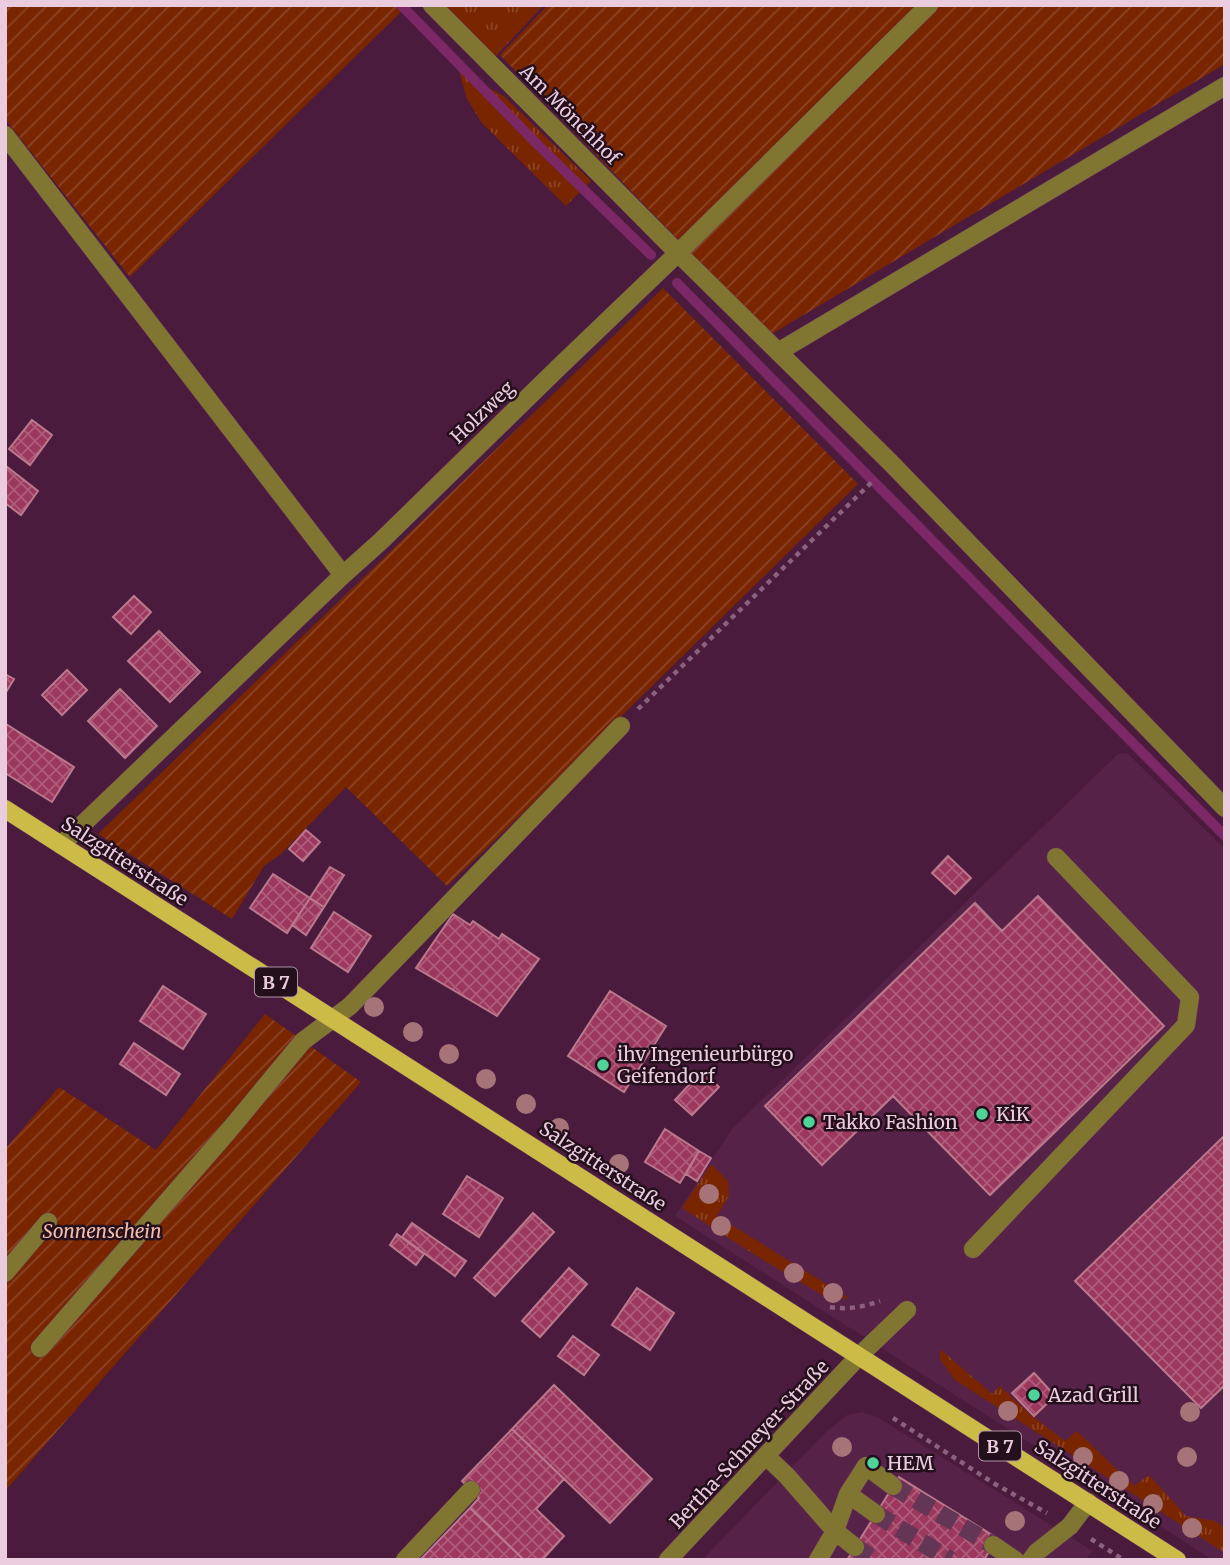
<svg xmlns="http://www.w3.org/2000/svg" width="1230" height="1565" font-family="Merriweather,serif">
	<defs>
		<pattern id="grass-tufts" width="24" height="20" patternUnits="userSpaceOnUse" patternTransform="scale(1.75)"><rect width="24" height="20" fill="#792600"/><path d="M3 7l-1-3M5 7V3M7 7l1-3M15 17l-1-3M17 17v-4M19 17l1-3" fill="none" stroke="#8c4425"/></pattern>
		<pattern id="garden-furrows" width="10" height="10" patternUnits="userSpaceOnUse" patternTransform="scale(1.75)"><rect width="10" height="10" fill="#792600"/><path d="M-1 1l2-2M0 10L10 0M9 11l2-2" fill="none" stroke="#8c4425"/></pattern>
		<pattern id="building-cross-hatch" width="8" height="8" patternUnits="userSpaceOnUse" patternTransform="scale(1.75)"><rect width="8" height="8" fill="#9c375d"/><path d="M0 0l8 8M0 8l8-8" fill="none" stroke="#af5c7b"/></pattern>
	</defs>
	<rect width="100%" height="100%" fill="#4a1b3c"/>
	<path fill="#572247" d="M1127 753 1225 849V1560H1213L675 1216 732 1129 1118 754Z
		M862 1412 879 1418 1093 1551 1085 1560H702L826 1432 847 1415Z"/>
	<path fill="url(#grass-tufts)" d="M442 5H544L494 58Z
		M459 71 505 97 591 181 566 206 482 123 467 99Z
		M711 1164 728 1181 729 1196 717 1216 850 1299 824 1296 760 1258 682 1208Z
		M940 1349 992 1394 1000 1386 1032 1416 1065 1441 1077 1431 1134 1486 1149 1475 1186 1516 1215 1521 1225 1528V1553L955 1380 940 1359Z"/>
	<path fill="url(#garden-furrows)" d="M5 5H398L403 10 130 277 5 119Z
		M548 5H1225V64L770 335 500 55Z
		M663 288 858 484 487 848 447 886 346 787 281 854 264 866 232 919 98 834Z
		M265 1014 361 1082 5 1491V1149L59 1087 156 1150Z"/>
	<g fill="none" stroke-linecap="round" stroke-linejoin="round">
		<path stroke="#7d2866" stroke-width="10" d="M401 5 538 145 651 255
			M677 283 1225 836"/>
	</g>
	<path fill="url(#building-cross-hatch)" stroke="#ba798c" stroke-width="2" d="M32 420 52 435 30 465 9 449Z
		M6 466 38 491 21 515 5 503Z
		M134 596 151 612 131 634 113 617Z
		M159 631 200 672 170 702 128 661Z
		M67 670 87 690 62 715 42 695Z
		M5 674 14 679 5 694Z
		M120 689 157 726 125 758 88 721Z
		M6 724 74 767 52 802 5 773Z
		M306 830 320 842 303 861 289 849Z
		M948 856 971 878 955 894 932 873Z
		M330 867 344 875 324 907 310 898Z
		M273 874 310 898 287 933 250 908Z
		M1038 896 1164 1026 990 1195 893 1096 822 1165 765 1106 975 903 1002 931Z
		M310 898 324 907 306 935 292 925Z
		M334 912 371 936 348 972 311 948Z
		M453 914 470 925 473 921 499 939 502 934 539 959 497 1016 416 968Z
		M163 986 206 1014 183 1049 140 1021Z
		M610 991 666 1026 624 1092 568 1056Z
		M134 1043 180 1074 166 1095 120 1064Z
		M702 1071 719 1087 692 1115 675 1100Z
		M665 1129 699 1151 680 1183 645 1162Z
		M1225 1135V1385L1201 1408 1075 1281Z
		M699 1151 711 1158 697 1181 686 1174Z
		M467 1176 503 1198 479 1237 443 1214Z
		M533 1213 554 1232 495 1296 474 1278Z
		M412 1223 466 1261 455 1276 402 1237Z
		M397 1234 424 1254 416 1265 390 1245Z
		M569 1268 587 1284 540 1337 522 1321Z
		M637 1288 674 1313 650 1350 612 1325Z
		M573 1336 599 1355 584 1375 558 1356Z
		M1034 1373 1055 1396 1034 1416 1012 1393Z
		M554 1385 652 1479 610 1523 512 1429Z
		M512 1429 564 1479 536 1509 564 1536 542 1560H524L470 1508 479 1498 462 1481Z
		M899 1477 997 1538 984 1560H847Z
		M470 1508 524 1560H420Z"/>
	<g fill="none" stroke-linecap="round" stroke-linejoin="round">
		<path stroke="#623654" stroke-width="18" stroke-dasharray="18 9" stroke-linecap="butt" d="M893 1486 993 1545
			M876 1514 950 1560
			M855 1547 875 1560"/>
		<defs>
			<path id="minor" d="M432 5 678 253 891 463 1225 808
				M5 135 343 575
				M778 352 1225 86
				M61 845 343 575 381 541 558 368 678 253 929 5
				M973 1249 1186 1025 1190 997 1056 857
				M5 1273 48 1222
				M40 1348 231 1128 303 1041 350 1006 621 726
				M766 1456 787 1476 835 1531 855 1547
				M848 1494 876 1514
				M993 1545 1015 1560
				M405 1560 471 1490
				M668 1560 859 1356 907 1310
				M818 1560 835 1531 848 1494 866 1466 893 1486
				M1031 1560 1037 1552 1070 1526 1088 1502"/>
			<path id="major" d="M5 809 1177 1560"/>
		</defs>
		<use href="#minor" stroke="#673b59" stroke-width="19"/>
		<use href="#major" stroke="#673b59" stroke-width="19"/>
		<path stroke="#8a627d" stroke-width="4.5" stroke-dasharray="5 5" stroke-linecap="butt" d="M638 709 875 479
			M830 1307C846 1310 864 1307 880 1301
			M893 1418 995 1484 1047 1513
			M1091 1539 1124 1560"/>
		<use href="#minor" stroke="#807632" stroke-width="18"/>
		<use href="#major" stroke="#cdbb48" stroke-width="18"/>
	</g>
	<g fill="#a67478">
		<circle cx="374" cy="1007" r="10"/>
		<circle cx="413" cy="1032" r="10"/>
		<circle cx="449" cy="1054" r="10"/>
		<circle cx="486" cy="1079" r="10"/>
		<circle cx="526" cy="1104" r="10"/>
		<circle cx="559" cy="1128" r="10"/>
		<circle cx="619" cy="1164" r="10"/>
		<circle cx="709" cy="1194" r="10"/>
		<circle cx="721" cy="1226" r="10"/>
		<circle cx="794" cy="1273" r="10"/>
		<circle cx="833" cy="1293" r="10"/>
		<circle cx="1008" cy="1411" r="10"/>
		<circle cx="1190" cy="1412" r="10"/>
		<circle cx="842" cy="1447" r="10"/>
		<circle cx="1083" cy="1457" r="10"/>
		<circle cx="1187" cy="1457" r="10"/>
		<circle cx="1119" cy="1481" r="10"/>
		<circle cx="1153" cy="1504" r="10"/>
		<circle cx="1015" cy="1521" r="10"/>
		<circle cx="1192" cy="1528" r="10"/>
	</g>
	<g fill="#50d398" stroke="#240f1d" stroke-width="2.5">
		<circle cx="603" cy="1065" r="7"/>
		<circle cx="982" cy="1114" r="7"/>
		<circle cx="809" cy="1122" r="7"/>
		<circle cx="1034" cy="1395" r="7"/>
		<circle cx="873" cy="1463" r="7"/>
	</g>
	<g text-anchor="middle" dominant-baseline="central" stroke-width="5" stroke-linejoin="round" paint-order="stroke">
		<g fill="#240f1d" stroke="#af93a4" stroke-width="2">
			<rect x="255" y="967.5" width="42" height="29" rx="5"/>
			<rect x="979" y="1431.5" width="42" height="29" rx="5"/>
		</g>
		<g font-size="18" font-weight="bold" fill="#eaccde">
			<text x="276" y="982">B 7</text>
			<text x="1000" y="1446">B 7</text>
		</g>
		<g font-size="19" fill="#eaccde" stroke="#240f1d">
			<text transform="translate(570 114) rotate(45)">Am Mönchhof</text>
			<text transform="translate(482 412) rotate(-44)">Holzweg</text>
			<text transform="translate(125 861) rotate(33)">Salzgitterstraße</text>
			<text transform="translate(603 1166) rotate(33)">Salzgitterstraße</text>
			<text transform="translate(749 1444) rotate(-47)">Bertha-Schneyer-Straße</text>
			<text transform="translate(1098 1484) rotate(33)">Salzgitterstraße</text>
		</g>
		<g font-size="19" fill="#eaccde" stroke="#240f1d" text-anchor="start">
			<text x="617" y="1054">ihv Ingenieurbürgo<tspan x="617" dy="22">Geifendorf</tspan></text>
			<text x="996" y="1114">KiK</text>
			<text x="823" y="1122">Takko Fashion</text>
			<text x="1048" y="1395">Azad Grill</text>
			<text x="887" y="1463">HEM</text>
		</g>
		<g font-size="19" font-style="italic" fill="#f2bdaa" stroke="#240f1d">
			<text x="102" y="1231">Sonnenschein</text>
		</g>
	</g>
	<rect width="1230" height="1565" fill="none" stroke="#eaccde" stroke-width="14"/>
</svg>
